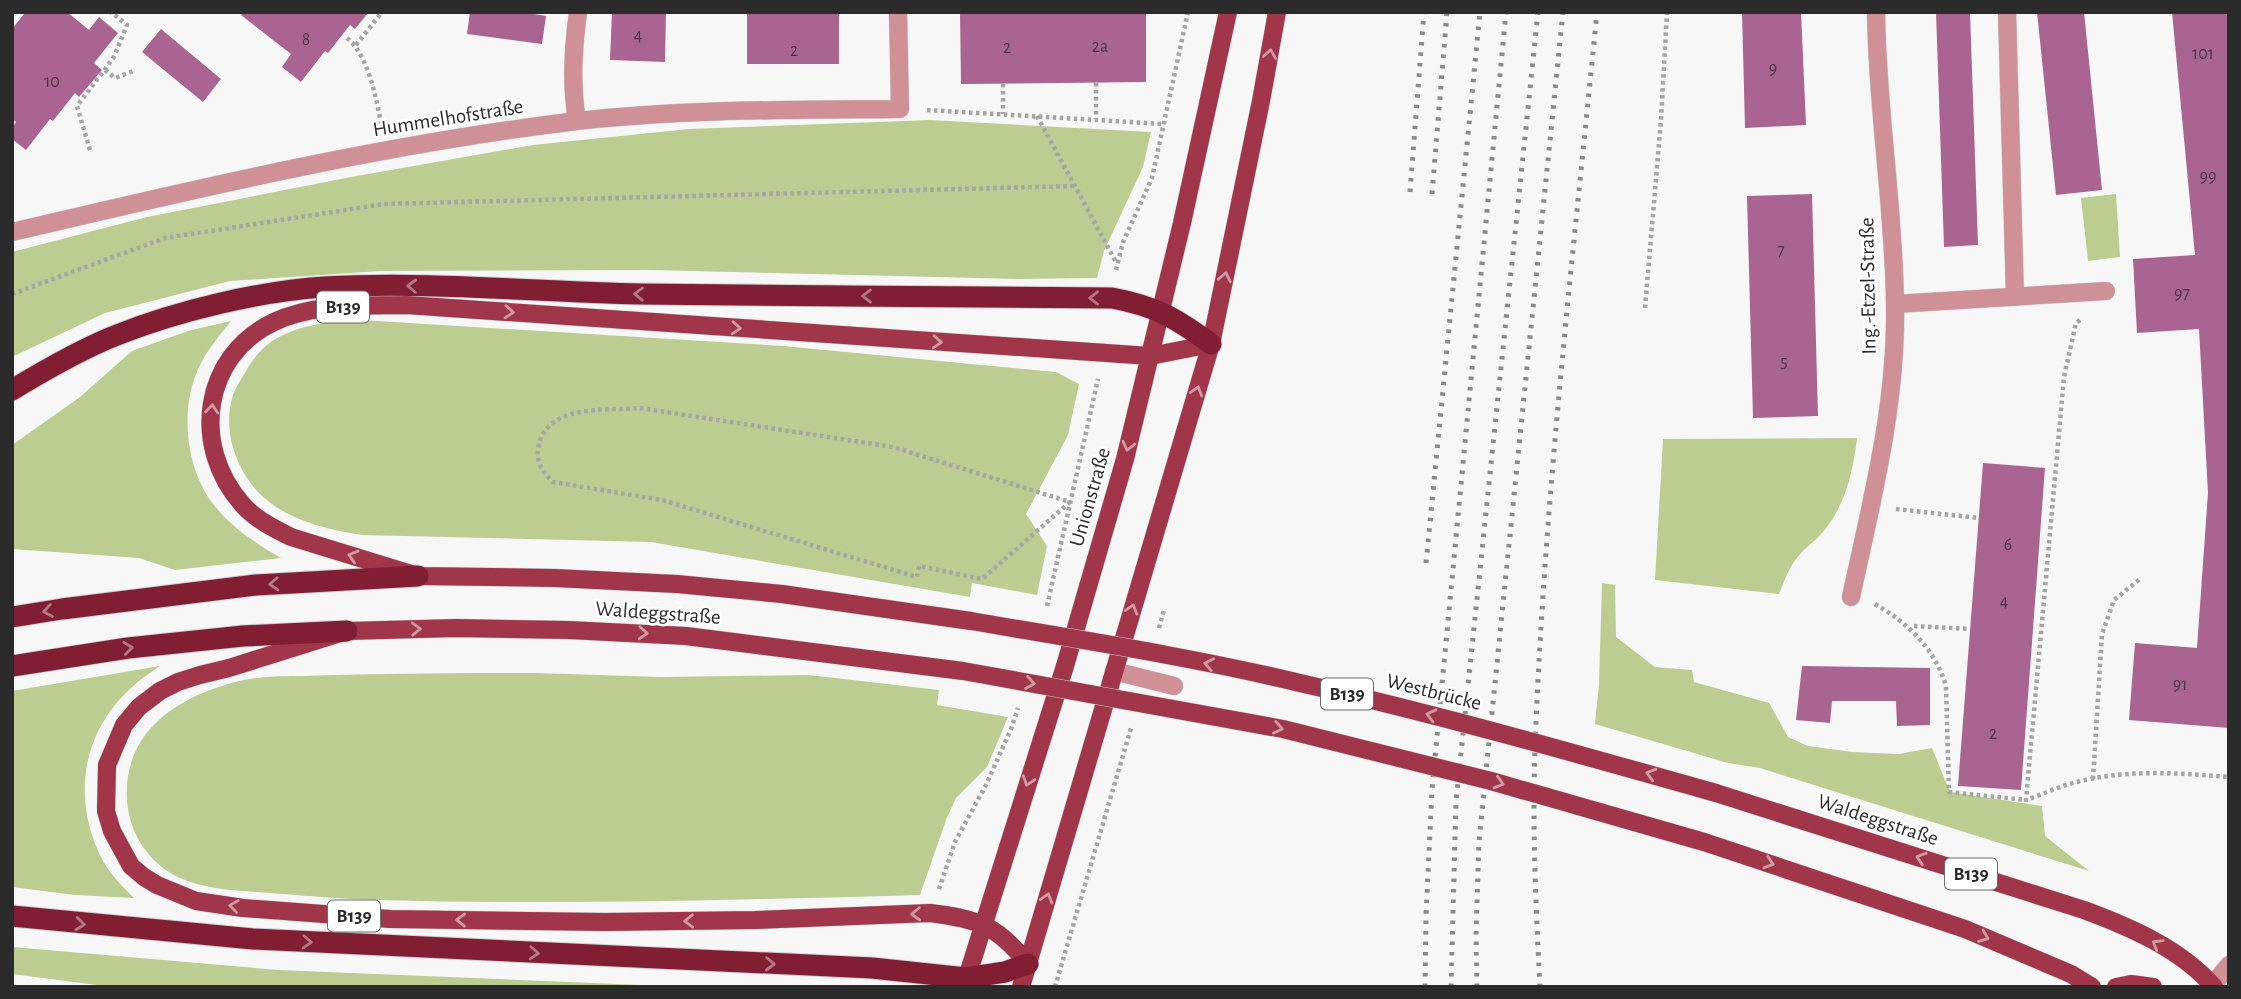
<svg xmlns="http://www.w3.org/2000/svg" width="2241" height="999" font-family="'Alegreya Sans',sans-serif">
	<rect width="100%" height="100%" fill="#f7f7f8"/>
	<path fill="#bccd91" d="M930 120 1151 132 1143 167 1104 251 1097 278 1019 279 650 270 380 271 230 281 105 313 12 357V252L147 217 351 177 533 145 689 129Z
		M2116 194 2120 257 2088 261 2081 198Z
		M346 319 783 346 1056 372 1079 384 1068 435 1026 514 1047 546 1037 595 972 583 970 597 651 542 362 535C330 530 294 522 268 501 238 477 221 432 233 395 236 387 241 379 246 371 253 358 265 344 279 337 300 326 323 323 346 319Z
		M231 321C220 335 208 349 200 365 179 407 185 468 214 505 232 528 257 544 281 558L175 570 139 558 12 549V445L80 397 132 351 188 331Z
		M1857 438C1853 472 1845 507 1822 533 1816 540 1809 545 1802 552 1790 564 1785 579 1779 594L1655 580 1663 439Z
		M1602 583 1615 585 1616 637 1655 667 1692 670 1694 682 1769 703 1788 737 1808 746 1852 752 1899 754 1932 748 1950 792 2042 806 2045 836 2089 871 1760 768 1728 763 1595 724 1599 684Z
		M160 666C150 673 139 680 130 689 80 735 72 802 103 861 111 875 123 887 134 898L75 895 12 887V691Z
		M536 673 661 677 809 675 939 690 937 705 1008 717 987 767 956 798 946 820 920 895C739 900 558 905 377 900 342 899 307 896 271 893 241 891 208 890 180 878 149 864 129 833 127 800 123 730 179 696 239 681 260 676 283 676 305 676 333 675 362 674 391 674 439 673 488 673 536 673Z
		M12 947 278 970 690 987H112L12 974Z"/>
	<path fill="#a96491" d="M22 12H67L89 30 99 17 118 33 94 63 102 70 79 97 75 93 53 121 50 119 26 150 12 139V128L16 122 12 119V29L24 14Z
		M243 12H369L355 29 350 25 328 53 325 51 301 82 282 67 291 54 241 15Z
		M470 12H522L546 16 542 44 467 34Z
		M612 12H666L665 62 610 60Z
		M747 12H839V64H747Z
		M960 12H1146V82L961 84Z
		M1742 12H1801L1806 125 1745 128Z
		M1936 12H1970L1978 245 1944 247Z
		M2037 12H2084L2102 190 2056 195Z
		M2172 12H2229V728L2129 720 2135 643 2197 648 2208 493 2199 329 2137 333 2133 259 2195 255Z
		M161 29 221 79 203 102 142 52Z
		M1812 194 1818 416 1753 418 1747 196Z
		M1983 463 2045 468 2021 790 1958 786Z
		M1802 666 1930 668V725L1897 726 1896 701H1832L1830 723 1796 720Z"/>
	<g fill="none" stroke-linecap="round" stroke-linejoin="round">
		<defs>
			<path id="minor" d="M2007 12 2015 297
				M577 121C571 84 573 50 578 12
				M12 232C199 188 386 144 577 121 684 109 792 110 900 109L898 12
				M1895 304 2106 291
				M1851 597C1872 500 1897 403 1895 304 1894 207 1877 109 1876 12
				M1114 671 1174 686
				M2211 987 2229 965"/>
			<path id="major" d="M971 621 782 594 677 584 555 578 418 576 291 537C273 528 255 519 242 504 191 446 202 356 274 322 314 303 363 306 406 305L1150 356 1211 344
				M963 671 686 636 569 630 456 628 347 631 229 668 200 675 178 682 160 691 139 707 124 725 107 765 106 811 112 831 131 866 144 877 157 885 196 901 243 908 390 919 605 922 755 920 930 913C978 919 997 925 1028 964
				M1716 793 2084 910C2130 927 2181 949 2214 987
				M1704 842 1965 929 2071 974 2092 987
				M964 987 1065 666 1125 459 1182 223 1228 12
				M1021 987 1211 344 1261 101 1277 12
				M2116 987 2131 984 2153 987"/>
			<path id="highway" d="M12 390C45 370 81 349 117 335 177 311 260 291 325 287 429 281 535 292 640 294 797 296 955 297 1112 298 1155 306 1176 318 1211 344
				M12 617 62 609 256 585 418 576
				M12 666 128 648 243 636 347 631
				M12 916 253 939 872 968 966 978 1005 972 1028 964"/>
		</defs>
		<use href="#minor" stroke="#d2d2d3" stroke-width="19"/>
		<use href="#major" stroke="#d2d2d3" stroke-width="19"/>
		<use href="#highway" stroke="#d2d2d3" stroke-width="23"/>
		<path stroke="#a5a5a6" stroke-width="4.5" stroke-dasharray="3.5 3.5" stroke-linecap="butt" d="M347 38C368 55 376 97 381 123
			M356 45 382 12
			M105 70 115 78 133 71
			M1096 83V119
			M1003 84V114
			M927 110 1164 124
			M1037 116 1117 264
			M90 150 77 106 114 57 127 25 111 12
			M1116 270 1123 242 1152 178 1188 12
			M12 294 165 238 384 204 1075 186
			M1645 308 1661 120 1667 12
			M2080 320 2076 323 2064 377 2026 800C2043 794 2060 786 2077 782 2126 769 2179 773 2229 777
			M640 408 893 447 1070 502 982 579 919 566 917 577 662 500 553 482C543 472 536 463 538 449 545 403 605 411 640 408Z
			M1896 509 1979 518
			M1875 604C1908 623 1935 649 1946 686L1949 792 2026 800
			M1047 606 1098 379
			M1914 626 1970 629
			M1159 628 1164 610
			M2093 779 2102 634 2114 600 2140 579
			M939 889 955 842 986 785 1011 729 1018 708
			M12 986 16 987
			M1055 987 1131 728"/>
		<use href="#minor" stroke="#cf9197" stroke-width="18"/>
		<use href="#major" stroke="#a13549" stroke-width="18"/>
		<use href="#highway" stroke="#811e34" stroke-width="21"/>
		<path stroke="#8a8a8b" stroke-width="5" stroke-dasharray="3.5 7" stroke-linecap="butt" d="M1410 192 1424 12
			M1432 194 1447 12
			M1426 563 1480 12
			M1425 987 1426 916 1432 789 1506 12
			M1451 987 1456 801 1538 12
			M1477 987 1476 936 1479 841 1563 12
			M1540 987C1536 908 1532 828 1535 749 1544 503 1573 257 1597 12"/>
		<defs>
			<path id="major-bridge" d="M971 621C1081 640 1192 657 1300 683 1440 715 1578 754 1716 793
				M963 671 1283 729 1491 781 1704 842"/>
		</defs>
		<use href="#major-bridge" stroke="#d2d2d3" stroke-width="19" stroke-linecap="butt"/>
		<use href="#major-bridge" stroke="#a13549" stroke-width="18"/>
	</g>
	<defs><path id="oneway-chevron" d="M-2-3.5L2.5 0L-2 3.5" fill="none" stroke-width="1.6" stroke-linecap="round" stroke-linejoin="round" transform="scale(1.75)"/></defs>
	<g stroke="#d09aa4">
		<use href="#oneway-chevron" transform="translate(1270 54) rotate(-81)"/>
		<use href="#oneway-chevron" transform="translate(1225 277) rotate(-78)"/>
		<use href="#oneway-chevron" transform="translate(509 312) rotate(4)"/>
		<use href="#oneway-chevron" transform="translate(736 328) rotate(4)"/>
		<use href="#oneway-chevron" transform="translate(937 342) rotate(4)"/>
		<use href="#oneway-chevron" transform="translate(1197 391) rotate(-73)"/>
		<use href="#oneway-chevron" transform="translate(212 409) rotate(-85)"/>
		<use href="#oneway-chevron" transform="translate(1128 446) rotate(104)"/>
		<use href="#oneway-chevron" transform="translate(353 556) rotate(-163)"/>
		<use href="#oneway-chevron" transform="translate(1132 609) rotate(-73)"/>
		<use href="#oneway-chevron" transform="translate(416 629) rotate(-1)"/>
		<use href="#oneway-chevron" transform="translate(643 633) rotate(3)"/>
		<use href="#oneway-chevron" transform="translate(1209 664) rotate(-169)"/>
		<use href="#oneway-chevron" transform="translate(1030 683) rotate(10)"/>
		<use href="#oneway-chevron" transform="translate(1431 715) rotate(-166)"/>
		<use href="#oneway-chevron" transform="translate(1278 728) rotate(12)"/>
		<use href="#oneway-chevron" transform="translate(1651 774) rotate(-164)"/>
		<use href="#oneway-chevron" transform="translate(1028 781) rotate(108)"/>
		<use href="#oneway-chevron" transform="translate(1499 783) rotate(16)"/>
		<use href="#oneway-chevron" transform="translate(1921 858) rotate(-162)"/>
		<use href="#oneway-chevron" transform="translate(1769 863) rotate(18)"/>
		<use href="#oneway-chevron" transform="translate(1047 898) rotate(-74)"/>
		<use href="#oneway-chevron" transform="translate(234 906) rotate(-172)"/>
		<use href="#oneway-chevron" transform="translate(916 914) rotate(178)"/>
		<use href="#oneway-chevron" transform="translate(461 920) rotate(-179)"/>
		<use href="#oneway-chevron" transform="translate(689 921) rotate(179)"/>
		<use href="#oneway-chevron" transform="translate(1984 937) rotate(22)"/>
		<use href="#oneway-chevron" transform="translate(2157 944) rotate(-149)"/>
	</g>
	<g stroke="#b37885">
		<use href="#oneway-chevron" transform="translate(412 286) rotate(-178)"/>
		<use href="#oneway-chevron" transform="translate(639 294) rotate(-179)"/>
		<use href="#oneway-chevron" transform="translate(867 296) rotate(-180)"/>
		<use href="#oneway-chevron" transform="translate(1094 298) rotate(-180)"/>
		<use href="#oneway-chevron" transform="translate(274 584) rotate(177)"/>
		<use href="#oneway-chevron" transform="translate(48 611) rotate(170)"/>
		<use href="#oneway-chevron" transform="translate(128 648) rotate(-7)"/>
		<use href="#oneway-chevron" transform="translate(80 924) rotate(6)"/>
		<use href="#oneway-chevron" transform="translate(307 942) rotate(3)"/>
		<use href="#oneway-chevron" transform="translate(534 953) rotate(3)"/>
		<use href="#oneway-chevron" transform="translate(770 964) rotate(2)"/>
	</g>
	<g text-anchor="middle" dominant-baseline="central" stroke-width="5" stroke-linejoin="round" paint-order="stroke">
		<g font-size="18" fill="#4a3945">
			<text x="638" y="36">4</text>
			<text x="306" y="40">8</text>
			<text x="1100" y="47">2a</text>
			<text x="1007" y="48">2</text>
			<text x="794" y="51">2</text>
			<text x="2203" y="54">101</text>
			<text x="1773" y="69">9</text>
			<text x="52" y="82">10</text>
			<text x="2208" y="177">99</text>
			<text x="1781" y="251">7</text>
			<text x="2182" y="294">97</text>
			<text x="1784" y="362">5</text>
			<text x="2008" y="545">6</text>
			<text x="2004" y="602">4</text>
			<text x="2180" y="685">91</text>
			<text x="1993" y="734">2</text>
		</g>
		<g fill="#fff" stroke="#6b6b6b" stroke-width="2">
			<rect x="317" y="291.5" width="52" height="31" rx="5"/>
			<rect x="1321" y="678.5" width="52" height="31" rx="5"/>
			<rect x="1945" y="858.5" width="52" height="31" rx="5"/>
			<rect x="328" y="900.5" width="52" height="31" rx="5"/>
		</g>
		<g font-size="19" font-weight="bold" fill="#2b2b2c">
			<text x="343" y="307">B139</text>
			<text x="1347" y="694">B139</text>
			<text x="1971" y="874">B139</text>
			<text x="354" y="916">B139</text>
		</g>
		<g font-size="21" fill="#2b2b2c" stroke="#fff">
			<text transform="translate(448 118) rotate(-9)">Hummelhofstraße</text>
			<text transform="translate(1868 286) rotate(-91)">Ing.-Etzel-Straße</text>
			<text transform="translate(1090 497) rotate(-74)">Unionstraße</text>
			<text transform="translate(658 613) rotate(4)">Waldeggstraße</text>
			<text transform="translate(1434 692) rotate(14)">Westbrücke</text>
			<text transform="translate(1878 820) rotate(18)">Waldeggstraße</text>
		</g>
	</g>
	<rect width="2241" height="999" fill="none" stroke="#2b2b2c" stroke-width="28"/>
</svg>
